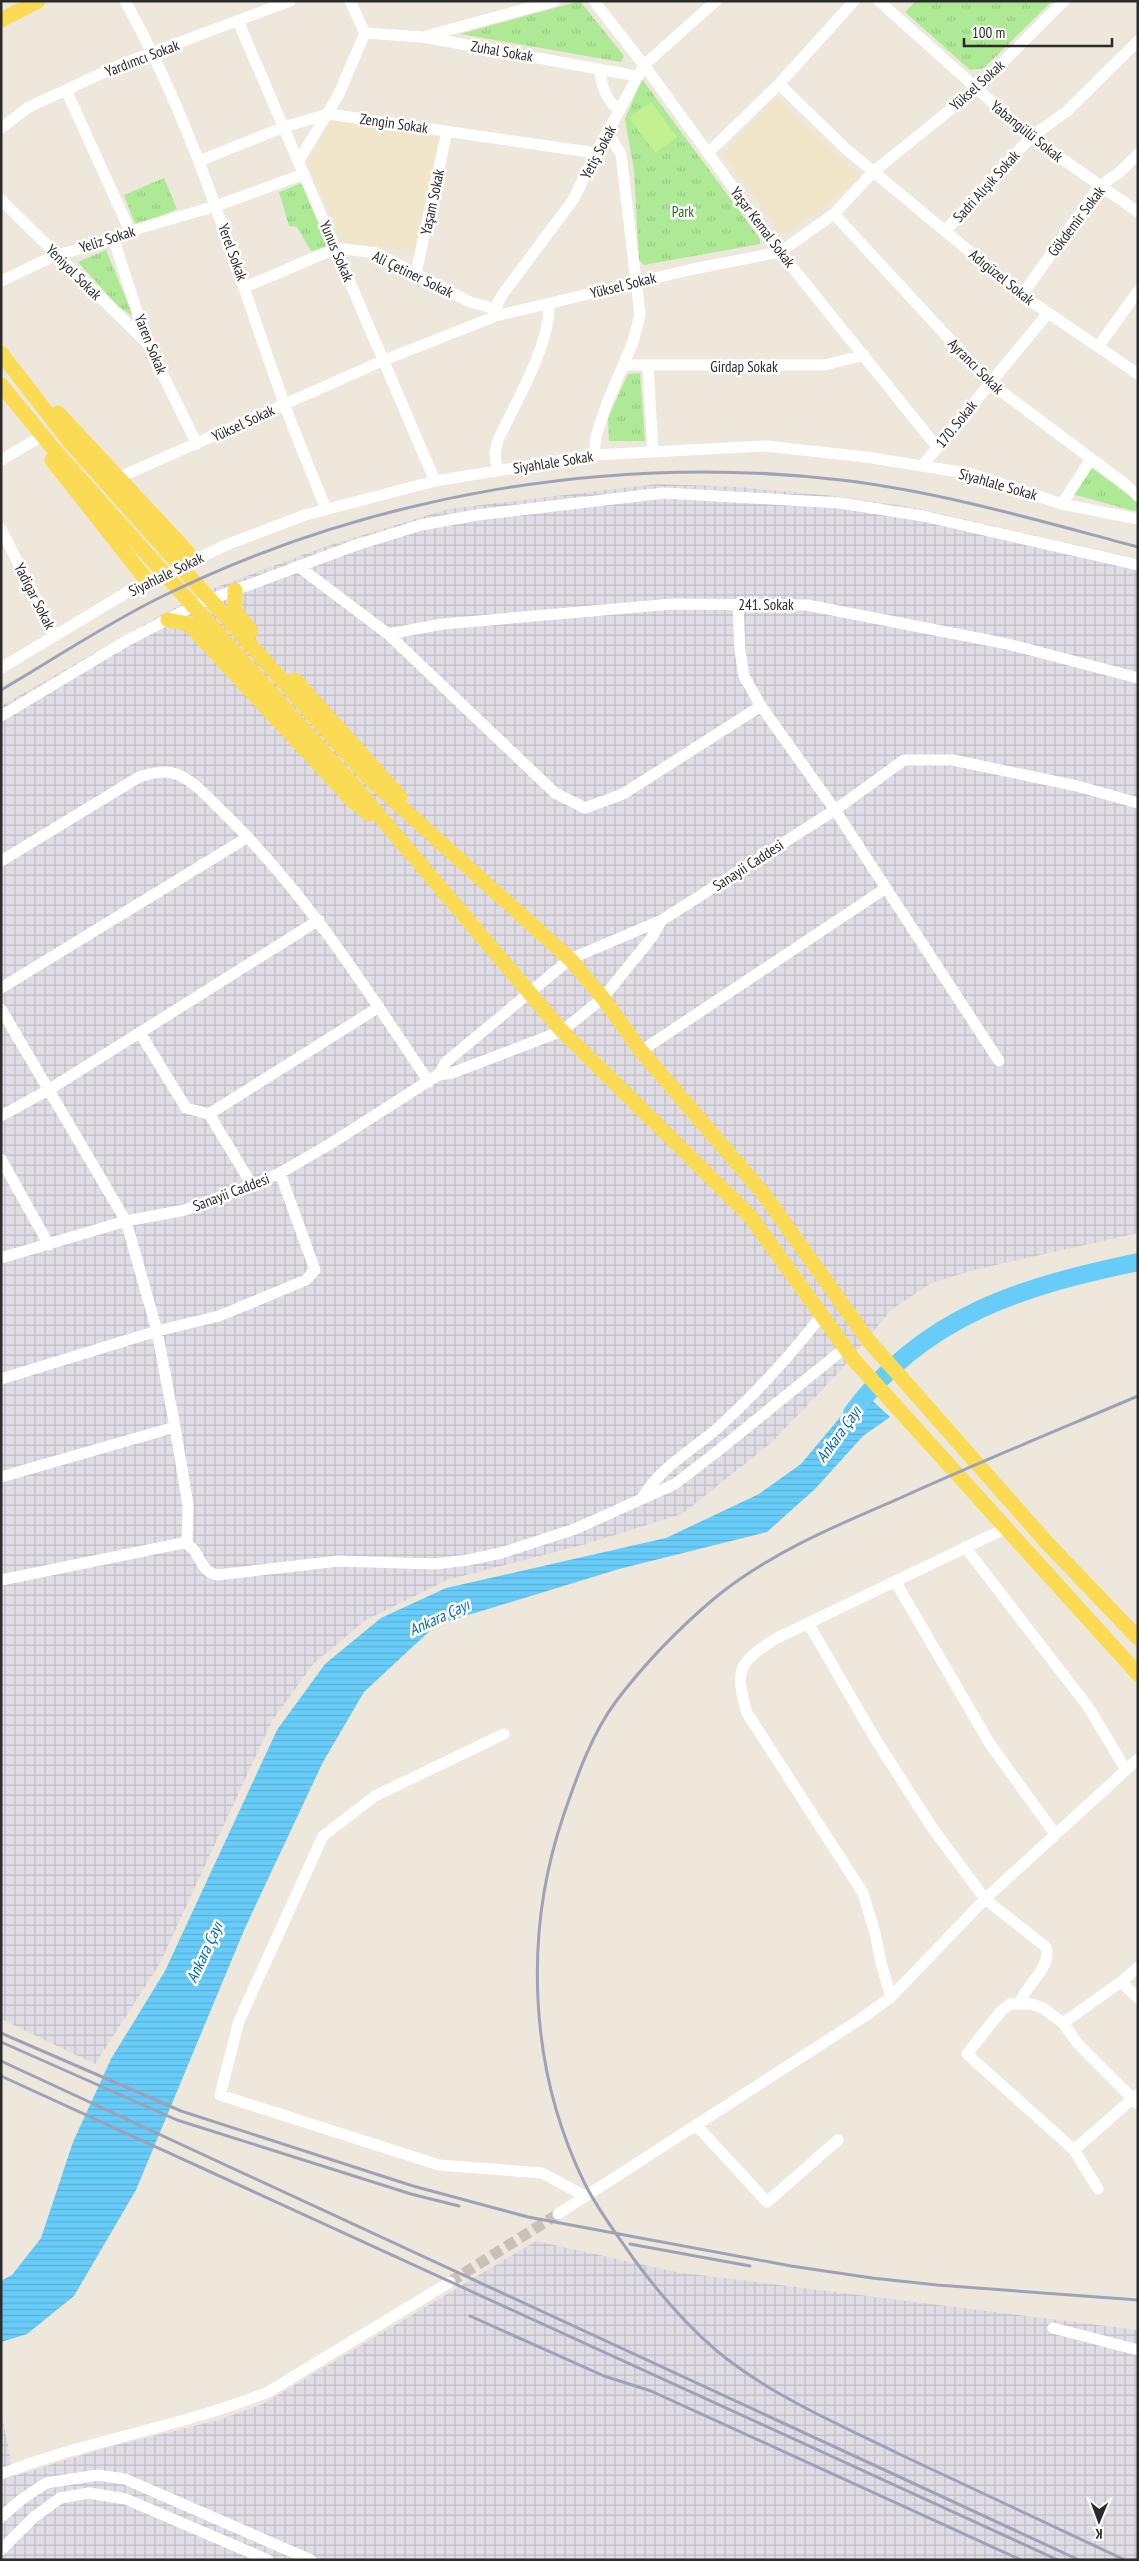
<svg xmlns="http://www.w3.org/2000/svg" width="1139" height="2561" font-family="'PT Sans Narrow',sans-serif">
	<defs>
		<pattern id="industrial-grid" width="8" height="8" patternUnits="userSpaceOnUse" patternTransform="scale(1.25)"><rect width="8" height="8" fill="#e0dde6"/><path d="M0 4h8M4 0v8" fill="none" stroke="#c0bec5"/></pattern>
		<pattern id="park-tufts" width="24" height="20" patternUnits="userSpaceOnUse" patternTransform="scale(1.25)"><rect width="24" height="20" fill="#aee995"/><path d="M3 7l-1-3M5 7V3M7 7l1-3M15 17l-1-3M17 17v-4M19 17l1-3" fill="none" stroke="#96c881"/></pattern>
		<pattern id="water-rules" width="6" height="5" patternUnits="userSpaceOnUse" patternTransform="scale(1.25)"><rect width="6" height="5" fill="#67ccf8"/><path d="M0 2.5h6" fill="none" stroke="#5aafd5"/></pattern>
	</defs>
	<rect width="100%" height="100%" fill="#eee7dc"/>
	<path fill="url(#industrial-grid)" d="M657 484 739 487 834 496 911 507 1138 559V1233L974 1270 931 1283 891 1310 840 1371 772 1442 682 1514 586 1544 447 1580 366 1620 313 1664 272 1721 159 1965 95 2064 1 2019V706L154 619 209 590 321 548 448 509Z
		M536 2241 676 2272 1138 2330V2560H1V2411L14 2476 105 2448 219 2420 263 2404Z"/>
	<path fill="#f1e6ca" d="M777 97 861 177 820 211 782 235 723 154Z
		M331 119 440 137 414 251 343 242 308 163Z"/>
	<path fill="url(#park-tufts)" d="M580 1 624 56 621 62 460 34Z
		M916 1H1052L984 68 970 70 905 12Z
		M642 79 760 239V244L644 265 639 260 634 170 625 119Z
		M164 178 177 209 136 226 124 195Z
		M302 183 329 246 311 251 297 227 289 226 279 192Z
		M106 250 133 316 119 307 78 262Z
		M640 373 645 441H609L608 418 628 374Z
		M1092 468 1132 498 1138 504V509L1134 511 1072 494Z"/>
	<path fill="#c4f18f" d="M651 102 677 137 655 153 629 118Z"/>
	<path fill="url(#water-rules)" d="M862 1391 890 1417 863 1436 815 1489 767 1532 619 1569 436 1625 364 1692 323 1762 245 1928 136 2190 74 2296 27 2334 1 2342V2281L12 2275 41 2238 73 2142 111 2059 165 1971 277 1730 325 1664 381 1618 446 1588 666 1538 759 1494 801 1464Z"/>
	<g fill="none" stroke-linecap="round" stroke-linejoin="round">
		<path stroke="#67ccf8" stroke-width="18" d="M852 1413C924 1315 1024 1286 1138 1262"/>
		<path stroke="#c7c1b9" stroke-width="11" stroke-dasharray="11 5.5" stroke-linecap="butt" d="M450 2282 558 2214"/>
		<path stroke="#fff" stroke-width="11" d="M125 1C196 128 235 267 284 403 297 439 312 474 326 509
			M350 1 365 33
			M594 1 644 65 780 252 937 447
			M879 1 1031 137 1138 212
			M238 21 435 481
			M365 33 423 37 637 76
			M426 36 555 1
			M600 69C600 83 607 103 620 110
			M779 84 845 148 1022 295 1138 374
			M66 90 130 231
			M1 128 29 107 122 64 290 1
			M708 153 779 84 854 1
			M299 160 338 96 365 33
			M199 161 284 127 328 114 596 153
			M1 200 146 342
			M834 214 990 383 1125 484 1138 496
			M946 230 1031 137 1067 111 1138 41
			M114 240 147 343 197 444
			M416 273 447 131
			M1 281 56 255 114 240 130 231 216 206 304 174
			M245 287 337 248 376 253 470 302 496 309
			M1022 295 1099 187 1121 171 1138 154
			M496 316 498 303 502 295 573 200 596 153 644 65 716 1
			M1098 347 1138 291
			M623 365H825L864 355
			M648 367 653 451
			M594 455 596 436 607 403 633 342 640 315 621 154 608 133
			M1 460 42 436
			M922 466 1048 313
			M497 471 495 453 498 440C515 404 551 343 549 304
			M118 478 382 361 496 316 693 269 780 252 834 214 873 172 976 89 1064 1
			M1062 504 1091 459
			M1 529 55 636
			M298 566 388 634 555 793 585 808 623 794 761 706
			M738 604 740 651 744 676 761 706 835 810 999 1061
			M388 634 443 624 673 604 807 605 1008 644 1138 678
			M1 668 131 590 226 545 305 515 435 481 594 455 766 446 866 457 972 474 1062 504 1138 519
			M1 716 126 641 198 604 356 545 421 525 477 515 664 493 840 503 923 516 1138 565
			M1 861 139 777C152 773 166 769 179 775 198 784 213 803 228 817 308 896 366 989 429 1082
			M1 988 248 837
			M1 1009 126 1221 157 1331 175 1427 188 1505 187 1544
			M140 1033 186 1108 209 1114
			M641 1051 886 888
			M438 1075 446 1062 570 959 662 920 835 810 904 760H953L1077 786 1138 803
			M1 1116 50 1089 319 920
			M1 1159 49 1245
			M252 1185 209 1114 379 1007
			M1 1258 126 1221 185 1210 252 1185 280 1173 330 1144 438 1075 452 1073 562 1031 603 998 652 937 662 920
			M1 1379 157 1331 219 1316 306 1280 315 1270 280 1173
			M1 1477 175 1427
			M643 1497C661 1466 695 1449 721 1425 758 1391 791 1355 821 1316
			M965 1547 1089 1708 1126 1770
			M1 1580 183 1543C201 1547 197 1571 217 1575L339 1561 434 1564 468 1560 501 1553 575 1529 675 1484 719 1450 845 1348
			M895 1581 990 1744 1055 1834
			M808 1623 876 1740 931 1826 985 1899 1046 1947C1052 1967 1027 1984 1020 2002
			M504 1734 375 1796 323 1836 239 2021 220 2095 439 2165 542 2173 585 2196
			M1121 1982 1138 1998
			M891 1997 881 1963 875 1933 863 1893 747 1713C734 1668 739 1663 775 1639L1004 1529
			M1063 2023 1121 1982 1138 1967
			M697 2126 767 2202 838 2140
			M1074 2150 1138 2094
			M1098 2189 1074 2150 967 2054 1001 2011 1010 2004H1032L1043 2008 1063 2023 1078 2044 1138 2104
			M558 2214 862 2018 891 1997 985 1899 1138 1759
			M1053 2328 1138 2350
			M1 2474C88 2440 182 2427 268 2392L450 2282
			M1 2517 22 2499 46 2483 98 2475 125 2479 311 2560
			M1 2550 34 2517 60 2498 89 2493 126 2499 268 2560"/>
		<path stroke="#fbda54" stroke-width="15" d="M1 20 38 1
			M1 353 69 441 369 778 570 959 603 998 641 1051 763 1193 868 1340 1048 1544 1138 1638
			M1 385 56 452 360 793 562 1031 750 1216 854 1360 1138 1674
			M58 413 195 560
			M52 460 148 582
			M235 590V611L251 631
			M168 620 189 624 351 799 369 814
			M295 680 400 797"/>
		<path stroke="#9ea1b7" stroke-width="3" d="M1 690C54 659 106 624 161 597 368 495 612 453 841 480 942 492 1040 521 1138 547
			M1 2033 181 2111 413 2186 528 2217 791 2266 872 2278 937 2285 1138 2300
			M1 2042 177 2120 411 2194 459 2206
			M1 2061 1079 2560
			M1 2076 1058 2560
			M630 2244 750 2266
			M470 2316 604 2376 651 2391 1021 2560
			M1125 2560C1049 2524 973 2489 897 2453 836 2423 770 2395 717 2351 685 2324 658 2292 633 2258 616 2233 597 2209 584 2182 529 2069 523 1933 564 1814 577 1776 592 1733 617 1700 646 1662 679 1628 716 1597 770 1553 835 1526 898 1499 977 1463 1058 1430 1138 1396"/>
	</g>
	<g text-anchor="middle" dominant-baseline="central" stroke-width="5" stroke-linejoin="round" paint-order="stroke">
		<g font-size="15" fill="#2b2b2b" stroke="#fff">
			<text transform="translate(502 51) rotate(10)">Zuhal Sokak</text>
			<text transform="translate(142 58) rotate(-21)">Yardımcı Sokak</text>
			<text transform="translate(977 85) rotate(-42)">Yüksel Sokak</text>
			<text transform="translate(394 123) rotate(8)">Zengin Sokak</text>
			<text transform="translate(1027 131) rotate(39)">Yabangülü Sokak</text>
			<text transform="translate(598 152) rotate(-62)">Yetiş Sokak</text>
			<text transform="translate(986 186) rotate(-48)">Sadri Alışık Sokak</text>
			<text transform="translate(432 202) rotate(-78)">Yaşam Sokak</text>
			<text transform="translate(1076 221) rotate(-53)">Gökdemir Sokak</text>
			<text transform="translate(763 227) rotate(53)">Yaşar Kemal Sokak</text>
			<text transform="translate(107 239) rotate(-18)">Yeliz Sokak</text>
			<text transform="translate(337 251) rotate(67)">Yunus Sokak</text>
			<text transform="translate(233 252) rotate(70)">Yerel Sokak</text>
			<text transform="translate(74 272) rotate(45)">Yeniyol Sokak</text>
			<text transform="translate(413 274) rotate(26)">Ali Çetiner Sokak</text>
			<text transform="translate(1002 277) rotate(39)">Adıgüzel Sokak</text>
			<text transform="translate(623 285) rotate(-14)">Yüksel Sokak</text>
			<text transform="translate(151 344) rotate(68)">Yaren Sokak</text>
			<text x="744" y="366">Girdap Sokak</text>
			<text transform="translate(976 366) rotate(45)">Ayrancı Sokak</text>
			<text transform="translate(243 423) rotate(-25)">Yüksel Sokak</text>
			<text transform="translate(956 424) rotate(-51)">170. Sokak</text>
			<text transform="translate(553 462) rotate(-9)">Siyahlale Sokak</text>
			<text transform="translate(998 484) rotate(16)">Siyahlale Sokak</text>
			<text transform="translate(166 574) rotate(-26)">Siyahlale Sokak</text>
			<text transform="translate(35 596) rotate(63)">Yadigar Sokak</text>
			<text x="766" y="604">241. Sokak</text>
			<text transform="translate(748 865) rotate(-33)">Sanayii Caddesi</text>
			<text transform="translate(231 1192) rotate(-21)">Sanayii Caddesi</text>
		</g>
		<g font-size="15" fill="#246f15" stroke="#fff">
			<text x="683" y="211">Park</text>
		</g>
		<g font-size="16" font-style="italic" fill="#0369a7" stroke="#fff">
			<text transform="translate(838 1434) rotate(-54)">Ankara Çayı</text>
			<text transform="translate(439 1617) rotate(-25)">Ankara Çayı</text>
			<text transform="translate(204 1952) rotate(-65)">Ankara Çayı</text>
		</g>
	</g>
	<rect width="1139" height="2561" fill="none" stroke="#2b2b2b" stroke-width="5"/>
	<g transform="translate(1099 2521) rotate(181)" stroke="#ffffff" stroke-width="4" paint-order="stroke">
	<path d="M0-4L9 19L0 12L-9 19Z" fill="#2b2b2b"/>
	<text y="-8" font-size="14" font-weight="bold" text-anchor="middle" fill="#2b2b2b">K</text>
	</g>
	<path d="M964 38v8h148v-8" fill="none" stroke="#2b2b2b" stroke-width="2.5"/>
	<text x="972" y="38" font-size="15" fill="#2b2b2b" stroke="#ffffff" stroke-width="4" paint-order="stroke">100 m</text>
</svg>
